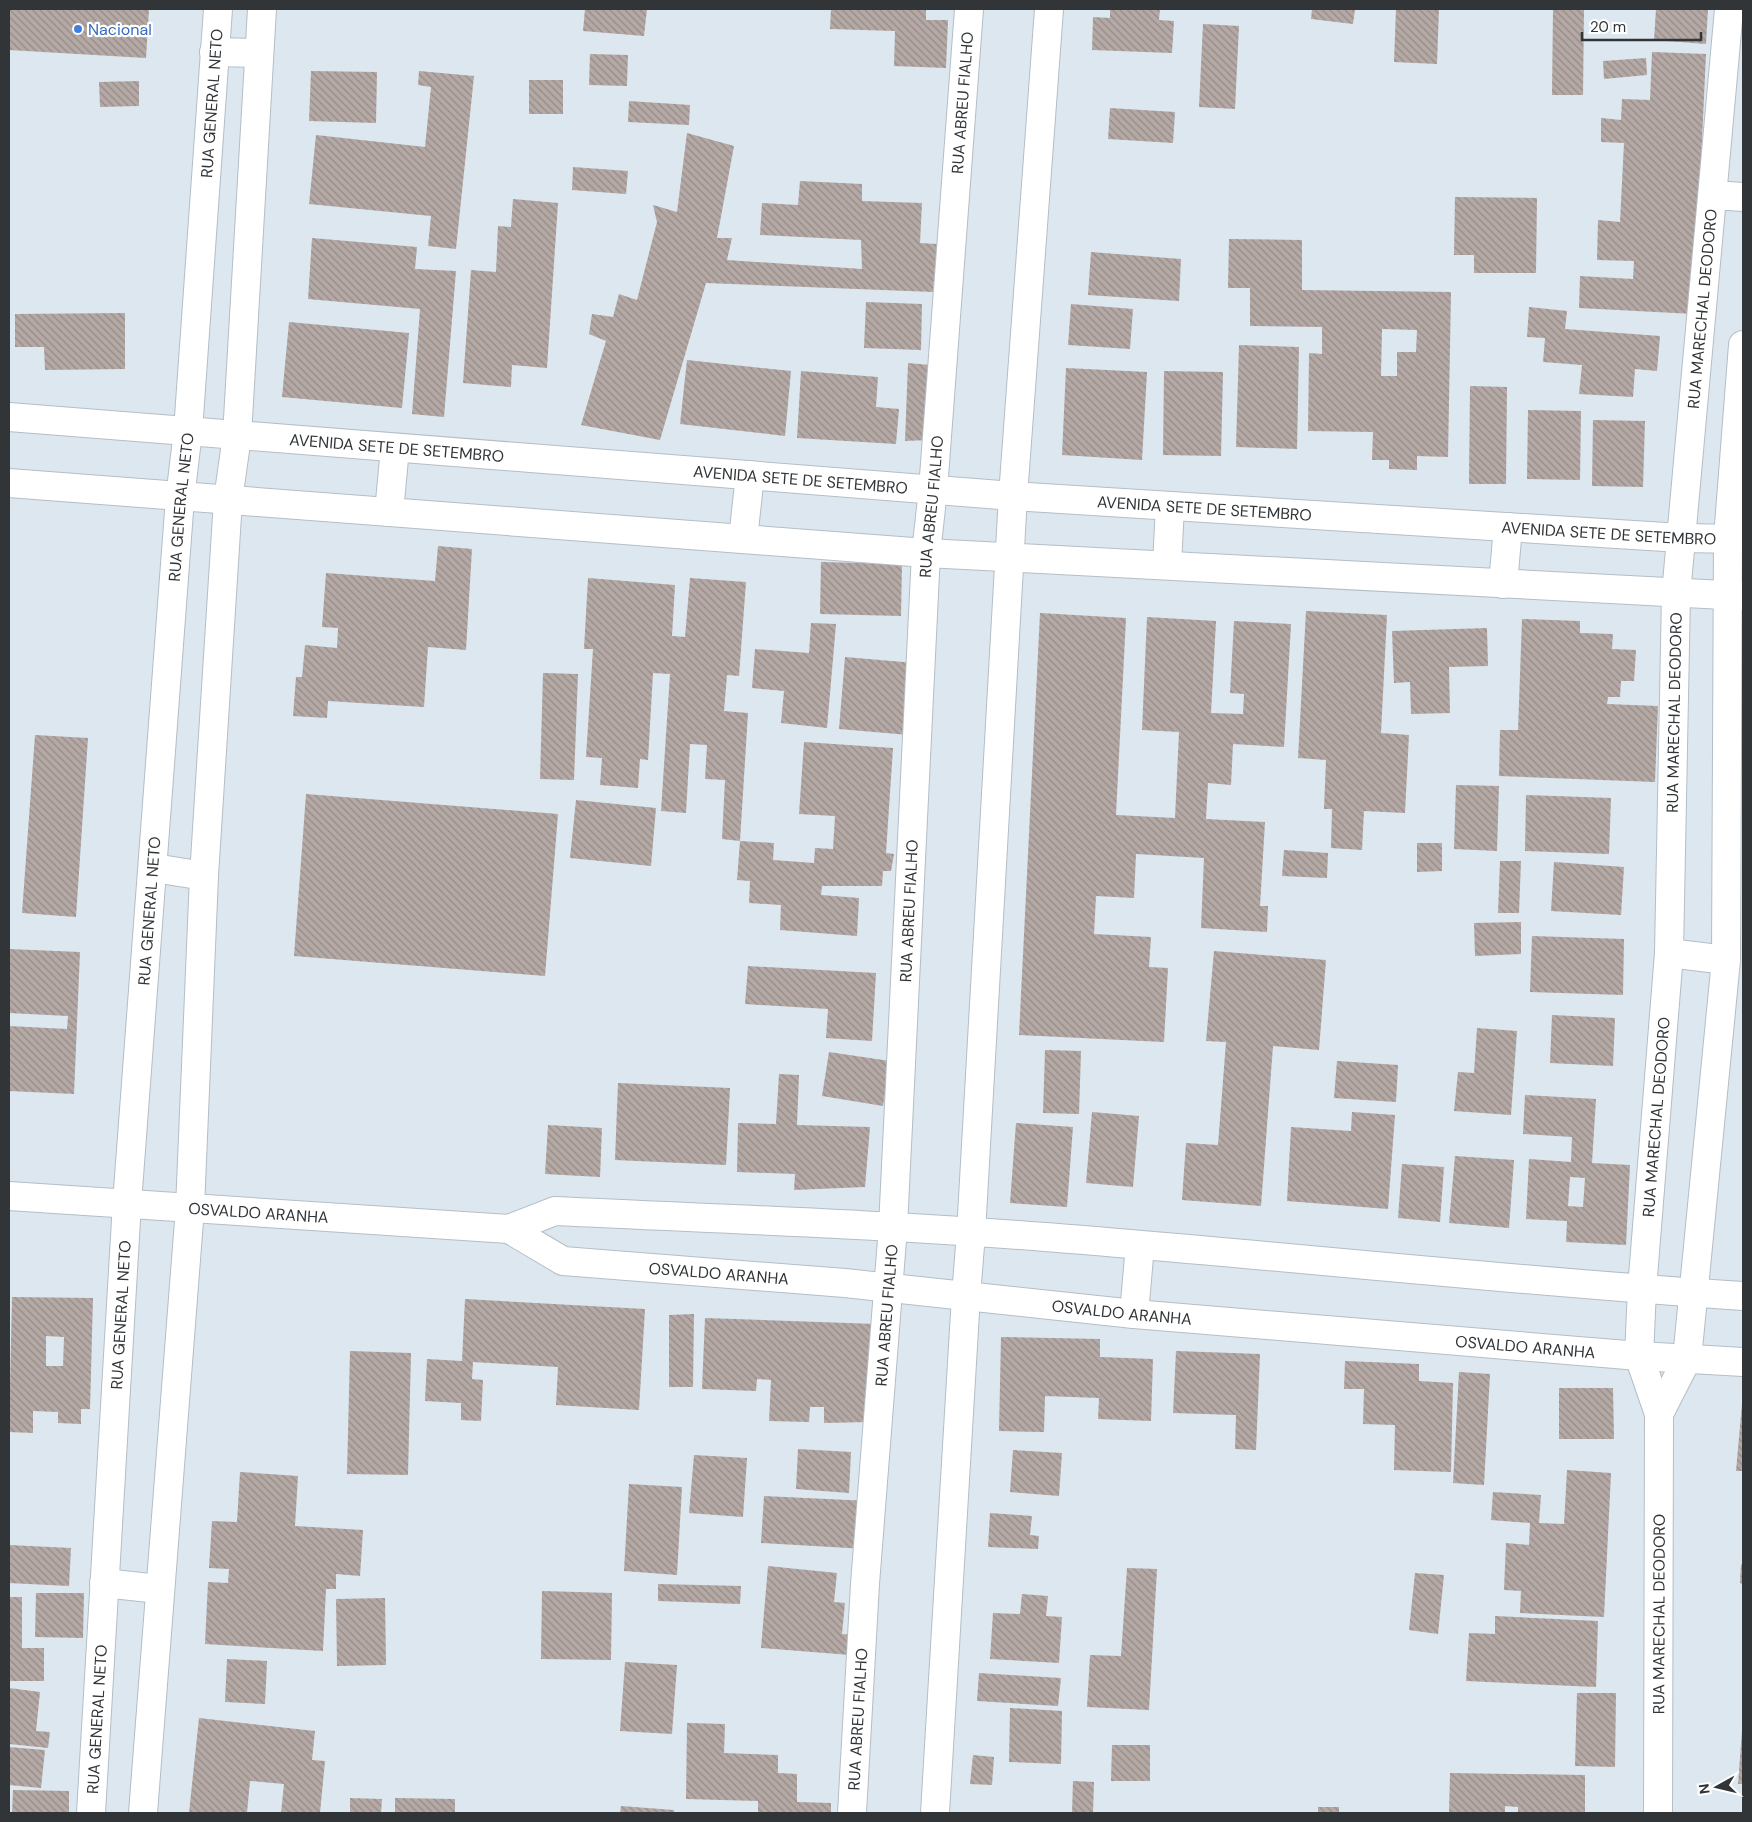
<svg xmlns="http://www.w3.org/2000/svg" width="1752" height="1822" font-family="'DM Sans',sans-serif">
	<defs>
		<pattern id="building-back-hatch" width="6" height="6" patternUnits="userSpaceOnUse" patternTransform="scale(1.25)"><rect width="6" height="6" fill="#b5a9a5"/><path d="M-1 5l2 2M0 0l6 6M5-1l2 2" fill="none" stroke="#948a87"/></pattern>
	</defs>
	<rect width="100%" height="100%" fill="#dde7ef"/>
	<path fill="url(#building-back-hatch)" fill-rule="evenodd" d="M9 9H149L146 58 9 50Z
		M585 9H647L644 36 583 31Z
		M831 9H926V20H948L946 68 894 66 895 31 830 29Z
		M1110 9H1160L1159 20 1174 21 1172 53 1092 50 1093 17 1110 18Z
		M1312 9H1355L1353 24 1311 19Z
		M1396 9H1439L1437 64 1394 62Z
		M1553 9H1584L1583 95H1552Z
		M1656 9H1708L1706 44 1654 40Z
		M1203 24 1239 26 1235 109 1199 107Z
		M1652 52 1706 54 1694 314 1579 308 1580 276 1633 279 1634 261 1597 260 1598 220 1620 222 1624 143 1601 142V118L1621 120 1622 99 1650 100Z
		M590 54 628 55 627 86 589 85Z
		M1646 58 1647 75 1604 79 1603 61Z
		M311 71 377 72 376 123 309 121Z
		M419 71 474 76 456 249 428 246 431 216 309 204 316 135 425 147 431 87 418 85Z
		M529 80H563V114H529Z
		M139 81V106L100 107 99 82Z
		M629 101 690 105 689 125 628 122Z
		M1110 108 1175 112 1173 143 1108 139Z
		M687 133 734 146 717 238H732L727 260 862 269 861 240 760 235 762 203 798 205 800 181 862 184V201L922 203 920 243 937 244 933 292 706 283 660 440 581 425 606 341 589 334 592 314 613 317 619 294 637 300 657 222 653 205 677 212Z
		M573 167 628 171 626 194 572 190Z
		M1455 197 1537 198 1536 273H1474V255H1454Z
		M513 199 558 203 547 368 512 365 511 387 463 383 471 270 496 272 498 226 511 227Z
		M312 238 417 247 415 269 456 271 444 417 412 414 420 309 308 299Z
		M1229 239 1302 240V290L1451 292 1448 457 1417 456V470L1389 469V460H1372L1373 432 1308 431 1309 353 1322 354V327L1250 326V288H1228ZM1382 329 1417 330 1416 352H1397V376H1381Z
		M1091 252 1181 259 1179 301 1088 295Z
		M866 302 922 304 921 350 864 348Z
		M1071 304 1133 309 1130 349 1068 345Z
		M1529 307 1567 311 1565 329 1660 336 1657 371 1635 369 1633 397 1579 394 1582 365 1543 362 1545 338 1527 337Z
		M125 313V369L45 370 44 347H15V314Z
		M289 322 409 333 402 408 282 397Z
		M1239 345 1299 347 1297 449 1236 447Z
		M687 360 791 371 785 436 680 424Z
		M908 363 931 365 929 440 905 441Z
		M1066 368 1147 372 1142 460 1062 455Z
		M801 371 878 377 876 407 899 409 896 444 797 438Z
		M1164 371 1223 372 1221 456 1163 455Z
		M1470 386 1507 387 1506 484H1469Z
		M1528 410 1581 411 1580 480 1527 479Z
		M1593 420 1645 421 1643 487 1592 486Z
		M438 546 472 549 466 650 428 647 424 707 328 701 327 718 293 716 296 677H302L305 645 337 648 338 628 322 627 326 573 435 581Z
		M821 562 902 564 901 616 820 614Z
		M588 578 675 585 672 636 685 637 690 578 746 582 739 676 727 675 724 711 748 713 740 841 722 839 725 780 705 779 707 745 690 744 686 813 661 811 670 674 653 673 648 760 640 759 638 788 600 785 602 758 586 757 593 649H584Z
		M1306 611 1387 615 1381 733 1409 735 1405 813 1364 811 1362 850 1331 848 1332 809H1324L1326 760 1298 758Z
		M1040 613 1126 618 1116 815 1175 818 1179 732 1142 730 1147 617 1216 621 1211 713 1243 714 1244 694 1230 693 1234 621 1291 624 1284 747 1233 744 1231 785 1208 783 1206 819 1265 822 1260 906H1268L1267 932 1201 928 1204 858 1136 854 1134 898 1096 896 1094 934 1151 937 1149 967 1168 968 1164 1042 1019 1035Z
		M1522 619 1580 621V633L1613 634 1612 649 1636 650 1634 681H1621L1620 697H1608L1607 704 1658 706 1655 782 1499 776 1500 730H1518Z
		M811 623 836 624 827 728 781 723 784 691 752 688 755 649 809 653Z
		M1487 628 1488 666 1449 667 1450 713 1411 714 1410 682 1394 683 1392 631Z
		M845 657 915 663 909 735 839 729Z
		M543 673 578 674 574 780 540 779Z
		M35 735 88 738 76 917 22 913Z
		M804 742 893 748 886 853 894 854 891 871H883L882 886H822L821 895 859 898 857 936 780 930 781 905 749 903 750 881 737 880 740 841 774 843 773 860 814 863 815 848 833 849 835 816 799 814Z
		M1456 785 1499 786 1497 851 1454 849Z
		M306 794 558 814 545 976 294 956Z
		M1526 795 1611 798 1609 854 1525 851Z
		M576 800 656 808 651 866 570 858Z
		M1417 843H1442V871L1417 872Z
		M1284 850 1328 853 1327 878 1282 876Z
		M1500 861H1521L1519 913H1498Z
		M1554 862 1624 867 1621 915 1551 911Z
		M1521 922V954L1475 956 1474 923Z
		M1532 936 1624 939 1623 995 1530 992Z
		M9 949 80 952 74 1094 9 1091V1026L67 1029 68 1016 9 1013Z
		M1214 951 1326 960 1319 1050 1273 1046 1261 1206 1182 1200 1186 1143 1218 1145 1226 1042 1206 1041Z
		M748 966 876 973 872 1041 826 1038 828 1009 745 1004Z
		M1552 1015 1615 1018 1613 1066 1550 1063Z
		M1477 1028 1517 1031 1511 1115 1454 1111 1458 1072 1474 1073Z
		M1045 1050 1081 1051 1079 1114 1043 1113Z
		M829 1052 890 1061 883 1106 822 1096Z
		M1337 1061 1398 1065 1396 1102 1334 1098Z
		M779 1074 799 1075 797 1125 870 1127 865 1187 794 1190 795 1174 737 1172 738 1123 776 1124Z
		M618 1083 730 1088 726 1165 615 1160Z
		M1525 1095 1596 1099 1592 1163 1630 1165 1626 1245 1566 1242 1567 1221 1526 1219 1529 1159 1571 1162 1572 1137 1523 1134ZM1570 1177 1585 1178 1583 1207 1568 1206Z
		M1092 1112 1139 1116 1133 1187 1086 1183Z
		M1352 1112 1395 1115 1388 1209 1287 1201 1291 1127 1351 1131Z
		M1016 1123 1073 1127 1067 1207 1010 1203Z
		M548 1125 602 1128 600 1177 545 1174Z
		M1455 1156 1514 1160 1509 1228 1449 1223Z
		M1402 1164 1444 1167 1440 1222 1398 1218Z
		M12 1297 93 1298 90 1409H81V1424L58 1423V1412L33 1411V1433L9 1432ZM46 1336 64 1337 63 1366H46Z
		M465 1299 645 1309 639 1410 556 1405 558 1367 473 1362 472 1379 483 1380 481 1421 461 1420V1403L425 1401 427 1359 462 1361Z
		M694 1314 693 1387H669V1315Z
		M705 1318 876 1324 869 1422 824 1423V1407H810L809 1422 769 1421 771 1380 757 1379 756 1391 702 1389Z
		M1001 1337 1100 1339V1357L1153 1359 1151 1421 1098 1419 1099 1398 1045 1396 1044 1432 999 1431Z
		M350 1351 411 1353 408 1475 347 1474Z
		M1176 1351 1260 1354 1256 1450 1235 1449 1236 1415 1173 1413Z
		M1345 1361 1419 1364V1381L1453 1383 1451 1472 1394 1470 1395 1425 1363 1424 1364 1389H1344Z
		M1459 1372 1490 1374 1484 1485 1453 1483Z
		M1559 1388H1613L1614 1439H1559Z
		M1742 1404H1743V1471H1736Z
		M798 1449 851 1452 849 1493 796 1489Z
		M1013 1450 1062 1453 1059 1496 1010 1492Z
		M694 1455 747 1458 743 1517 689 1513Z
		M1567 1470 1611 1473 1604 1617 1520 1613 1521 1591 1504 1590 1506 1543 1529 1545 1530 1523 1491 1520 1493 1492 1541 1495 1539 1523 1564 1524Z
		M240 1472 298 1476 295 1526 363 1530 360 1576 336 1574V1589H326L323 1651 205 1644 208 1582 228 1583 229 1569 209 1568 212 1521 237 1522Z
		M629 1484 682 1487 677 1575 624 1571Z
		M764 1496 869 1501 866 1549 761 1543Z
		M990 1513 1032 1516 1030 1535 1039 1536 1038 1549 988 1547Z
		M9 1545 71 1548 69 1586 9 1583Z
		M1741 1564 1743 1565V1584L1740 1583Z
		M768 1566 837 1573 834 1602 845 1603 842 1634 854 1635 850 1655 761 1648Z
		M1127 1568 1157 1569 1149 1710 1087 1707 1090 1655 1121 1656Z
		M1415 1573 1444 1575 1438 1634 1409 1630Z
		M658 1584 741 1586 740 1604 658 1601Z
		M542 1591 612 1593 611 1660 541 1659Z
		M36 1593H84L83 1638 35 1637Z
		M1022 1594 1048 1596 1046 1616 1062 1617 1059 1663 990 1659 993 1613 1020 1614Z
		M9 1597H22V1648H44V1681H9Z
		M385 1598 386 1665 337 1666 336 1599Z
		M1495 1616 1598 1621 1596 1687 1466 1681 1469 1633 1495 1634Z
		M227 1659 267 1661 265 1704 225 1702Z
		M625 1662 677 1665 672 1734 620 1731Z
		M979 1673 1061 1678 1058 1706 977 1701Z
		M9 1688 40 1692 36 1731 50 1732 48 1748 9 1744Z
		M1577 1693H1616L1615 1767 1575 1766Z
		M1010 1708 1062 1711 1061 1764 1009 1762Z
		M199 1718 315 1731 312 1760 325 1761 320 1813H281L284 1784 250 1781 247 1813H189Z
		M687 1723 725 1724 724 1753 778 1755V1773L797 1774V1802L831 1803V1813H758V1801L686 1799Z
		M1742 1731H1743V1784H1738Z
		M1112 1745H1150V1781H1111Z
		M9 1747 45 1750 41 1788 9 1785Z
		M973 1755 994 1757 992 1785 970 1784Z
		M1450 1773 1585 1775V1813H1518V1807L1505 1806V1813H1449Z
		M1073 1781 1094 1782 1093 1813H1072Z
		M13 1790 69 1791V1813H12Z
		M350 1798 382 1799 381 1813H350Z
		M395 1798 455 1799V1813H395Z
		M621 1806 674 1810V1813H620Z
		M1318 1807H1339V1813H1318Z"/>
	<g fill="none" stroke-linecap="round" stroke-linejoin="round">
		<defs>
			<g id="street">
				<path d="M1713 195 1743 197"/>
				<path id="s1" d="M9 417 1013 496 1681 538 1743 539"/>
				<path d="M9 483 926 553 1743 596"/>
				<path d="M389 512 395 448"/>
				<path d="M743 539 750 475"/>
				<path d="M1167 565 1170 506"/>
				<path d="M1503 584 1508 527"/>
				<path d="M1669 953 1726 960"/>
				<path id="s2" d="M9 1196 509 1229 555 1211C719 1219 882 1224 1045 1237 1278 1255 1510 1281 1743 1296"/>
				<path id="s3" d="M509 1229 563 1261 845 1283 1134 1314 1639 1356 1743 1362"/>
				<path d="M1134 1314 1140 1245"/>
				<path d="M1659 1414 1687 1359 1726 960 1728 538 1743 345"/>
				<path id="s4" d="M852 1813 865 1584 893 1227 926 553 933 490 969 9"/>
				<path d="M935 1813 966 1296 971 1233 1013 496 1049 9"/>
				<path id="s5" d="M1658 1813 1659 1414 1639 1356 1642 1289 1669 953 1676 594 1729 9"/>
			</g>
			<g id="secondary">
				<path d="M214 52 259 53"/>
				<path d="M154 868 204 876"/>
				<path d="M104 1583 159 1589"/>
				<path id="s6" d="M91 1813 127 1203 180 498 188 431 218 9"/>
				<path d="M143 1813 190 1208 204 876 228 500 237 436 262 9"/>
			</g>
		</defs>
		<use href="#street" stroke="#b4bec5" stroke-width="30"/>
		<use href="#secondary" stroke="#b4bec5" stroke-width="30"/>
		<use href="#street" stroke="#fff" stroke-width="28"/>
		<use href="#secondary" stroke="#fff" stroke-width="28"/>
	</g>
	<circle fill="#3f7fe0" stroke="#fff" stroke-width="2" cx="78" cy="29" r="5"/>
	<g text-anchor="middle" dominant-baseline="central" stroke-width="4.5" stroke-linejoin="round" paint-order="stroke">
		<g font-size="16" fill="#366cbe" stroke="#fff" text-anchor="start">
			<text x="88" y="29">Nacional</text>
		</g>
		<g font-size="16" fill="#313538" stroke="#fff">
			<text stroke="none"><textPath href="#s6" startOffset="1714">RUA GENERAL NETO</textPath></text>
			<text stroke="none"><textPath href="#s4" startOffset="1714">RUA ABREU FIALHO</textPath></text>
			<text stroke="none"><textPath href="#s5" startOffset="1510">RUA MARECHAL DEODORO</textPath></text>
			<text stroke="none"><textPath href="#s1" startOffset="389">AVENIDA SETE DE SETEMBRO</textPath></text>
			<text stroke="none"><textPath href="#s1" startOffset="794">AVENIDA SETE DE SETEMBRO</textPath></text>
			<text stroke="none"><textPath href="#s6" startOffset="1309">RUA GENERAL NETO</textPath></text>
			<text stroke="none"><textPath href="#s4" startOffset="1309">RUA ABREU FIALHO</textPath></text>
			<text stroke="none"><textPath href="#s1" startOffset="1199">AVENIDA SETE DE SETEMBRO</textPath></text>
			<text stroke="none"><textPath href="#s1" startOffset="1604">AVENIDA SETE DE SETEMBRO</textPath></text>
			<text stroke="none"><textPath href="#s5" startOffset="1105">RUA MARECHAL DEODORO</textPath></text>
			<text stroke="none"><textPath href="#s6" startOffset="904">RUA GENERAL NETO</textPath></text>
			<text stroke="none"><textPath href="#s4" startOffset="904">RUA ABREU FIALHO</textPath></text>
			<text stroke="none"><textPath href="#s5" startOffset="700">RUA MARECHAL DEODORO</textPath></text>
			<text stroke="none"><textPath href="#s2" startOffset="250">OSVALDO ARANHA</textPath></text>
			<text stroke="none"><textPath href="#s3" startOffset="219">OSVALDO ARANHA</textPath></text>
			<text stroke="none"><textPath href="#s3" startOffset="624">OSVALDO ARANHA</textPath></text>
			<text stroke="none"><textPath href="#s6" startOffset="499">RUA GENERAL NETO</textPath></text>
			<text stroke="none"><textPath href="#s4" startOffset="499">RUA ABREU FIALHO</textPath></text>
			<text stroke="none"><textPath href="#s3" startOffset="1029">OSVALDO ARANHA</textPath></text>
			<text stroke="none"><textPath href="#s5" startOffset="199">RUA MARECHAL DEODORO</textPath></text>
			<text stroke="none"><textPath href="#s6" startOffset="94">RUA GENERAL NETO</textPath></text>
			<text stroke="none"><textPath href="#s4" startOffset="94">RUA ABREU FIALHO</textPath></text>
		</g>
	</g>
	<rect width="1752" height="1822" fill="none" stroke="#313538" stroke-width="20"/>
	<g transform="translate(1717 1787) rotate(262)" stroke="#ffffff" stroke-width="4" paint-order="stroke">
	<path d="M0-4L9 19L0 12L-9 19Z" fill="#313538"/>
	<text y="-8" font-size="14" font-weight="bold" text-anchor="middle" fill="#313538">N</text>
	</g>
	<path d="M1582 32v8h119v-8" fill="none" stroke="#313538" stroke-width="2.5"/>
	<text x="1590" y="32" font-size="15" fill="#313538" stroke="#ffffff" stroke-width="4" paint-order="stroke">20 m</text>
</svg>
